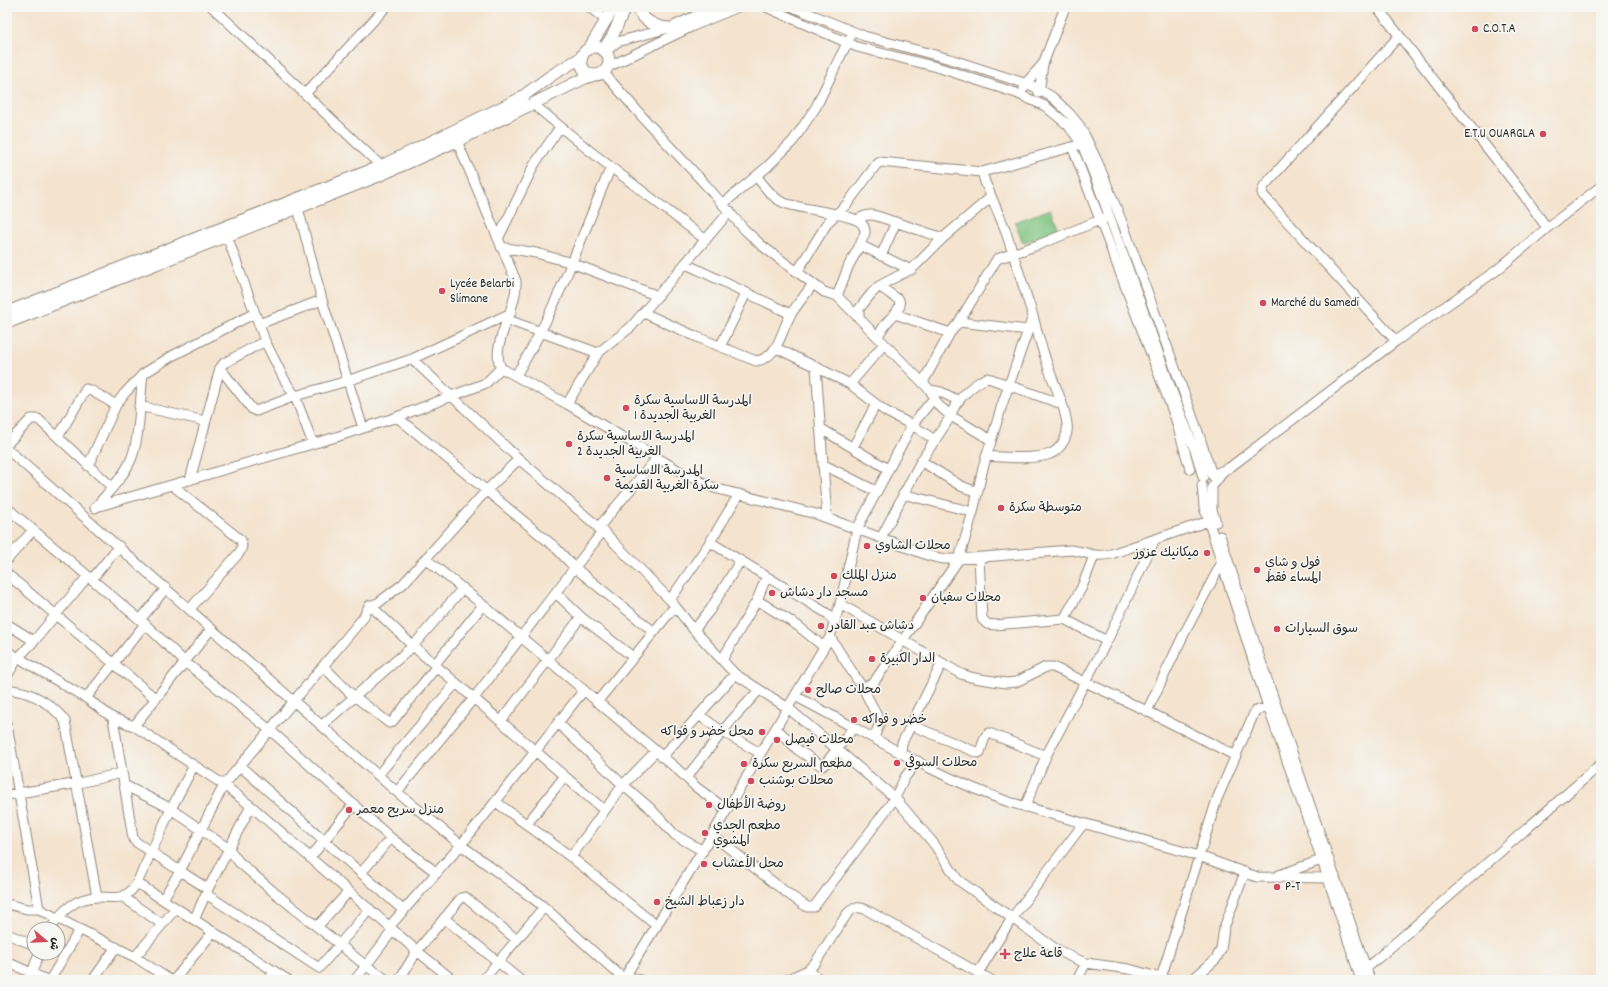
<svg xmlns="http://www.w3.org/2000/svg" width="1608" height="987" font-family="Dekko,'Playpen Sans Arabic',sans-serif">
	<rect width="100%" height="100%" fill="#f6f6f2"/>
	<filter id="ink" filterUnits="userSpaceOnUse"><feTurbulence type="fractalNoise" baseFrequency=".025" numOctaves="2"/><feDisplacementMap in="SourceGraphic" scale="8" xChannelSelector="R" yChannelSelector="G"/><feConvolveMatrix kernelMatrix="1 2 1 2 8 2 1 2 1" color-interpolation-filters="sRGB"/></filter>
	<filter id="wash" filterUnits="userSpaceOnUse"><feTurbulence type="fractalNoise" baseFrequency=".012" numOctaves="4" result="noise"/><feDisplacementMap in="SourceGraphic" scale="16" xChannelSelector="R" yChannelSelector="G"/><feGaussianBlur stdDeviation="0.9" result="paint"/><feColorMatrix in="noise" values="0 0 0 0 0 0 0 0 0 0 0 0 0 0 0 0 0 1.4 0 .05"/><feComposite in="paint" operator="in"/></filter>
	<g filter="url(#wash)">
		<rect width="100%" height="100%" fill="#f4e3ce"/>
		<path fill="#80c580" stroke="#567856" d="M1051 209 1059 230 1023 243 1015 222Z"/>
	</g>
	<g filter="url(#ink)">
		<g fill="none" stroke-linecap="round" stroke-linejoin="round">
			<defs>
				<path id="minor" d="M212 7 305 94
					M589 7 606 20
					M766 7 857 47 937 67 1016 93 1045 106 1068 125 1082 144 1097 182 1172 391 1196 453 1203 477
					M793 7 864 36 950 59 1033 86 1052 97 1069 113 1079 125 1085 136 1098 163 1124 227 1198 432 1212 475
					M1377 7 1523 194 1547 228 1601 186
					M1399 36 1264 186 1262 192 1263 195 1396 341 1497 270 1547 228
					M605 52 617 42 669 28 715 7
					M608 67 693 26 738 7
					M603 72 647 122 705 184 744 229 761 245 824 292 837 296 930 390 938 405 951 416 991 440
					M1024 88 1026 83 1043 64
					M1039 93 1043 64 1065 7
					M533 104 590 151 706 240
					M457 141 516 281C518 309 489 345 501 368L567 404 683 473 714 488 816 514 930 556 944 559H959L1071 550C1089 552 1093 558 1111 554L1209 521 1214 517
					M1075 154 1175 417 1190 469
					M381 166 305 94 386 7
					M756 176C764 185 771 197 782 202 799 210 854 213 862 224 864 226 865 230 865 233L860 245
					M723 204 767 167 793 141 816 107 841 55 850 38
					M298 208 322 300 363 428
					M857 220C864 215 869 214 877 216L943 238
					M227 236 265 341 284 379 295 396 313 444
					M498 239 534 165 560 127
					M501 247 536 253 569 262 658 296
					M881 256 896 222
					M686 264 791 314
					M797 272 828 222 847 204 876 165 880 162 982 172
					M879 286 899 300 900 306 895 314
					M837 296 849 265 860 245 911 270
					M644 313 697 337 756 361C779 358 781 330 791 314 798 303 806 294 813 284
					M859 317V309L871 294 879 286 913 268 943 238 991 197
					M508 320 598 353 631 327 730 211
					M959 322 997 259 1038 245 1105 218
					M259 324 322 300
					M878 337C882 327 887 321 895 314L950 333 959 322 1028 330
					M721 345 746 293
					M776 348 816 367
					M412 359 519 459 603 531 670 600 694 630 735 674 788 708 895 798 934 844 958 880 1053 947 1071 957 1086 963 1129 969 1168 980
					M220 368 252 409 256 411 295 396 347 381 412 359 511 313
					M516 375C557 310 581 237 611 167
					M923 382 950 333
					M850 384 884 344
					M930 390 941 392 959 401
					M567 404 598 353
					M139 406 205 421
					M397 417 555 547 574 567 654 632
					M820 428 888 469
					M58 437 86 389 92 391 116 405
					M7 444 31 419H38L112 487
					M853 447 876 404
					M7 449 397 792 461 845 543 906 625 980
					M986 456C1003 457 1036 460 1050 454 1061 450 1069 435 1067 424 1065 407 1057 390 1051 375 1044 355 1038 336 1033 316
					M921 461 961 486 977 492
					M824 465 876 491
					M88 466 116 405 124 394 143 374 172 356 255 313
					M1213 476 1217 473 1229 468 1396 341
					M190 480 220 368 224 363 265 341
					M1215 483 1224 470
					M172 485 241 540C243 546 242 549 239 553L190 609
					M1202 485 1204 507 1268 707 1322 860 1361 980
					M1212 487V510L1216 522
					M903 494 973 512
					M96 507 336 437 397 417 486 383 501 368
					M7 508 145 624 185 662 270 730 391 838 437 873
					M95 508C108 492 125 476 132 457 140 437 140 397 143 374
					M827 518 816 367 850 384 885 411 912 425 935 440
					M598 528 657 458
					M1220 536 1258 653 1370 980
					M881 538 921 461 951 416C954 401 973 384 987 378L991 379 1062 404
					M710 542 828 614 835 624
					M979 557 982 619 987 624 995 625 1064 619 1107 641
					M426 559 483 605 676 768 696 787 727 810
					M7 560 33 530
					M7 574 156 699
					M92 579 119 546
					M556 593 581 617 633 657
					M670 600 710 542 739 494
					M757 600 798 626 824 647
					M840 604 942 663 961 674 974 678 1006 683 1016 682 1046 667H1053L1147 711 1236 756
					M370 605 413 646 604 810
					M1064 619 1082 587 1094 556
					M140 620 166 588
					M7 624 34 641
					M694 630 710 610 740 561
					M830 637 860 684 863 688 874 682 959 559 973 512 983 468 1002 405 1033 316 1005 229 985 182 982 172 1082 144
					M7 651 86 698 113 718 134 726 224 785 251 806 417 951 399 980
					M722 660 757 600 766 578
					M435 664 483 605
					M323 666 349 692 389 723 392 722 437 666
					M7 676 18 658 34 641 88 576
					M863 688 879 720V725L874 738
					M7 689C13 690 20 691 26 693 40 697 56 709 65 721L97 897
					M795 696C865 732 934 776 1009 802L1199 856 1257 877 1328 878 1335 876
					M86 698 145 624
					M597 702 675 606
					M1147 711 1183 636 1222 562
					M699 715 723 732 760 753
					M113 718 133 838 136 842 180 871 163 899
					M501 721 581 617
					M558 723 623 785 650 808 675 835 703 851
					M7 725 39 909
					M911 725 978 753 980 752 985 737 989 733 1046 756
					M134 726 211 629
					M321 726 413 646 463 588
					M776 728 798 750 822 766 826 763 854 727
					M901 752 902 743 942 663
					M662 757 735 674
					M240 766 404 911
					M378 775 456 683
					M686 778 731 721 759 690
					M124 785 168 807 229 849 239 862 275 893 365 965 387 980
					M397 792 474 698 603 531
					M7 795 79 783 122 773
					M496 802 571 857 657 926
					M1025 807 1046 756 1107 641 1155 539
					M527 824 564 777
					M712 835 787 893 807 907H814L895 798 905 777 918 761
					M571 857 623 785 656 751
					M310 858 354 804
					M361 873 391 838
					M1279 875 1327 858
					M137 883 288 980
					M208 889 251 806
					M206 894 319 968 370 909
					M123 897 162 924
					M7 904 27 909H39L135 957 170 980
					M444 918 520 980
					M194 920 208 889 180 871 224 785 363 618 369 606 378 603 403 584 486 491 519 459
					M317 927 349 891
					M389 927 461 845 584 690
					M51 929C61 910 77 897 99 897 107 897 117 899 124 896 130 893 133 889 137 883L171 809 194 765
					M7 934 34 945
					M135 957 176 908
					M7 962 47 980
					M808 970 821 980
					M1362 972 1601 764
					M32 973 39 953
					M978 973 1012 918 1084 823
					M626 976 640 980
					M1161 978 1217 799 1255 711 1268 707
					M50 980 80 929
					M93 980 116 947
					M174 980 213 932
					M268 980 275 972
					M355 980 393 930
					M453 980 417 951 461 898 465 897 517 940
					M483 980 544 907
					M623 980 712 835 830 637 840 604 857 529 912 425 934 398
					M786 980 808 970 815 963 847 914C853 908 857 906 865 909L991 980
					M1077 980 1086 963
					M1192 980 1216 959 1221 949 1224 928 1245 872"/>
				<path id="major" d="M636 7C643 20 654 27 669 28
					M581 61a14 14 0 1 1 28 0a14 14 0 1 1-28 0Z
					M588 50 614 7
					M603 50 613 35 625 7
					M7 312 381 166 519 99 552 75 582 57
					M7 323 376 177 457 141 585 78 594 75"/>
			</defs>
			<use href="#minor" stroke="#90877c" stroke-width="11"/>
			<use href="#major" stroke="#90877c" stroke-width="13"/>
			<use href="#minor" stroke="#fff" stroke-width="9"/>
			<use href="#major" stroke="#fff" stroke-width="11"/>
		</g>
	</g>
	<g fill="#d1495b" stroke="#f6f6f2" stroke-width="1.5">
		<circle cx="1475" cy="29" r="4"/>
		<circle cx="1543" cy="134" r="4"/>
		<circle cx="442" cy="291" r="4"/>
		<circle cx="1263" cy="303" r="4"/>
		<circle cx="626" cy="408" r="4"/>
		<circle cx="569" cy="444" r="4"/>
		<circle cx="607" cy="478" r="4"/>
		<circle cx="1001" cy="508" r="4"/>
		<circle cx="867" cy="546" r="4"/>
		<circle cx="1207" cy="553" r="4"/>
		<circle cx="1257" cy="570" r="4"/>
		<circle cx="834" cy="576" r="4"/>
		<circle cx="772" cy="593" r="4"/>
		<circle cx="923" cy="598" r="4"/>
		<circle cx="821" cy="626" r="4"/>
		<circle cx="1277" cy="629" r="4"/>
		<circle cx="872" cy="659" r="4"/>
		<circle cx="808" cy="690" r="4"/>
		<circle cx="854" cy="720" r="4"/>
		<circle cx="762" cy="732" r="4"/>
		<circle cx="777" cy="740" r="4"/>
		<circle cx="897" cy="763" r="4"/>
		<circle cx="744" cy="764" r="4"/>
		<circle cx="751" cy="781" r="4"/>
		<circle cx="709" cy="805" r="4"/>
		<circle cx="349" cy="810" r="4"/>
		<circle cx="705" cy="833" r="4"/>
		<circle cx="704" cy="864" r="4"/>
		<circle cx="1277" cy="887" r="4"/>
		<circle cx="657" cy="902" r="4"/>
		<path d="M1003 948h4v4h4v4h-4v4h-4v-4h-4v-4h4z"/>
	</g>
	<g text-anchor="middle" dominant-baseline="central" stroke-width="3.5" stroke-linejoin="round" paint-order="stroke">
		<g font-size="13" fill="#2b2b2b" stroke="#f6f6f2" text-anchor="start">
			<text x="1483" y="29">C.O.T.A</text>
			<text x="1535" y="134" text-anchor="end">E.T.U OUARGLA</text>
			<text x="450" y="284">Lycée Belarbi<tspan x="450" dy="15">Slimane</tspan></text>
			<text x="1271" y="303">Marché du Samedi</text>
			<text x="634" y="401">المدرسة الاساسية سكرة<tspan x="634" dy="15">الغربية الجديدة 1</tspan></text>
			<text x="577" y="437">المدرسة الاساسية سكرة<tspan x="577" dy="15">الغربية الجديدة 2</tspan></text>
			<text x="615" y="471">المدرسة الاساسية<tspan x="615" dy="15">سكرة الغربية القديمة</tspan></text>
			<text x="1009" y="508">متوسطة سكرة</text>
			<text x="875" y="546">محلات الشاوي</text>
			<text x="1199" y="553" text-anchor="end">ميكانيك عزوز</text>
			<text x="1265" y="563">فول و شاي<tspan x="1265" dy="15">المساء فقط</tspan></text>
			<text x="842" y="576">منزل الملك</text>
			<text x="780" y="593">مسجد دار دشاش</text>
			<text x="931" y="598">محلات سفيان</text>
			<text x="829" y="626">دشاش عبد القادر</text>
			<text x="1285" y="629">سوق السيارات</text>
			<text x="880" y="659">الدار الكبيرة</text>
			<text x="816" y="690">محلات صالح</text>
			<text x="862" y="720">خضر و فواكه</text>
			<text x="754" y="732" text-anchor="end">محل خضر و فواكه</text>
			<text x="785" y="740">محلات فيصل</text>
			<text x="905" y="763">محلات السوفي</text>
			<text x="752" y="764">مطعم السريع سكرة</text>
			<text x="759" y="781">محلات بوشنب</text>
			<text x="717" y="805">روضة الأطفال</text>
			<text x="357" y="810">منزل سريح معمر</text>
			<text x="713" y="826">مطعم الجدي<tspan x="713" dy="15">المشوي</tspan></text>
			<text x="712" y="864">محل الأعشاب</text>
			<text x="1285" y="887">P-T</text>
			<text x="665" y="902">دار زعباط الشيخ</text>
			<text x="1014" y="954">قاعة علاج</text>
		</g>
	</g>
	<rect width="1608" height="987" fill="none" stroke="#f6f6f2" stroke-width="24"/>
	<g transform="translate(46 941) rotate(109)"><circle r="19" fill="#f6f6f2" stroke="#a5a5a2"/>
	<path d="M0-3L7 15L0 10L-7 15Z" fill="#d1495b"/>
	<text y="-6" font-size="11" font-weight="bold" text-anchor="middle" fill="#2b2b2b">ش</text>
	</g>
</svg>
